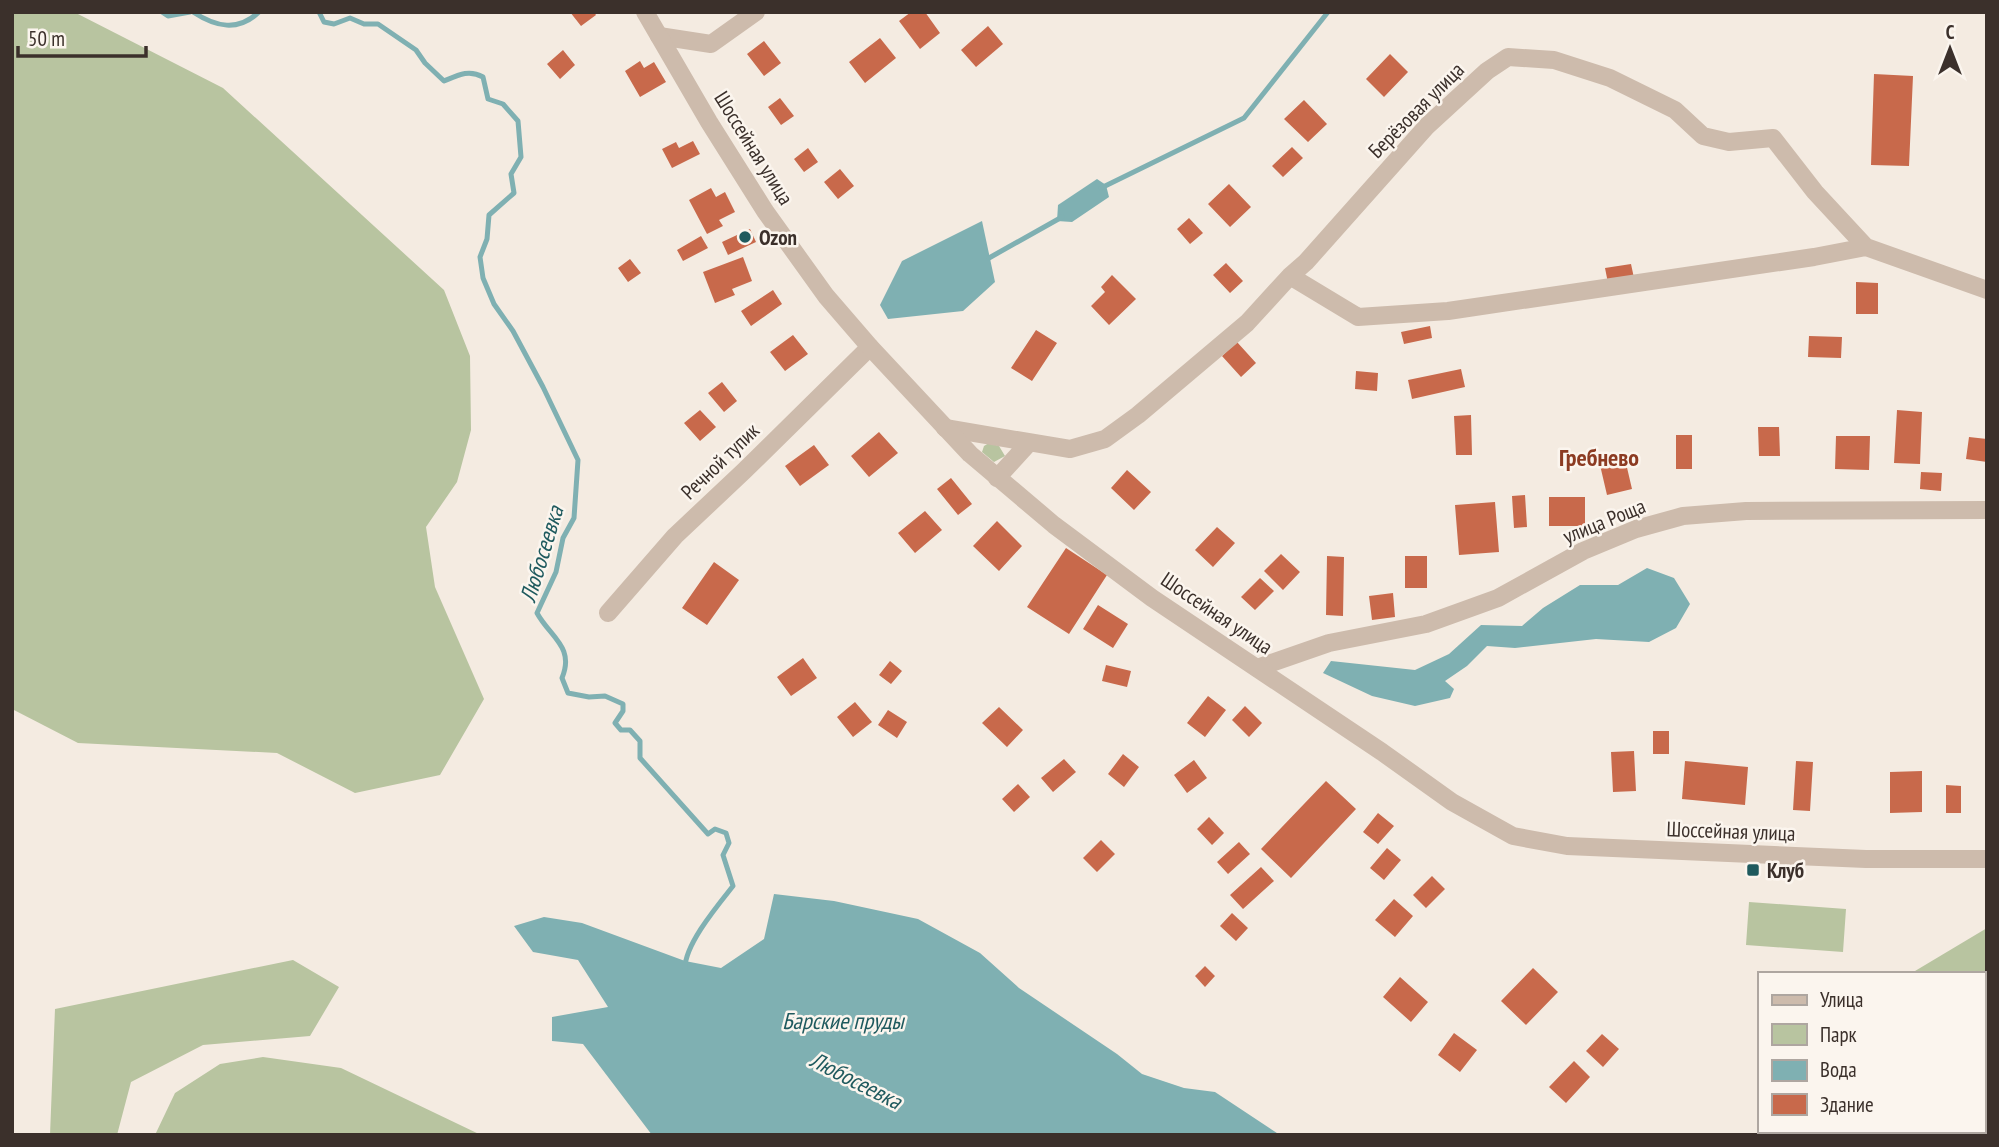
<svg xmlns="http://www.w3.org/2000/svg" width="1999" height="1147" font-family="'PT Sans Narrow',sans-serif">
	<rect width="100%" height="100%" fill="#f4ebe1"/>
	<path fill="#b8c4a0" d="M12 12H74L223 88 444 290 470 356 471 430 457 482 426 527 435 587 484 699 440 775 355 793 277 753 78 743 12 709Z
		M989 443 999 446 1005 456 994 462 982 452 984 446Z
		M1749 902 1846 909 1843 952 1746 945Z
		M1987 928V1113L1983 1112V974H1910Z
		M293 960 339 987 310 1036 203 1045 131 1082 117 1135H50L55 1009Z
		M263 1057 341 1068 481 1135H155L175 1093 220 1064Z"/>
	<path fill="#7fb0b2" d="M1097 179 1106 185 1109 197 1072 222 1057 221 1058 205Z
		M982 221 995 282 963 311 888 319 880 305 902 261Z
		M1647 568 1674 578 1690 604 1676 628 1649 642 1596 639 1515 648 1487 646 1467 666 1445 681 1454 689 1450 698 1415 706 1372 696 1323 673 1331 661 1415 670 1449 654 1481 625 1522 626 1543 608 1580 585H1618Z
		M774 894 834 901 918 919 980 953 1019 988 1117 1054 1142 1074 1184 1088 1215 1092 1280 1135H652L583 1044 552 1041V1017L608 1007 578 960 533 952 514 926 544 917 582 923 685 961 721 968 764 939Z"/>
	<g fill="none" stroke-linecap="round" stroke-linejoin="round">
		<path stroke="#7fb0b2" stroke-width="5" d="M162 12 168 16 190 12
			M193 12C216 27 238 32 259 12
			M319 12 324 22 334 24 350 18 364 24H378L416 50 425 63 444 81C458 75 469 69 483 77L488 99 503 104 518 121 521 157 511 174 514 193 489 215 487 239 480 257 483 278 494 304 513 331 543 387 578 460 574 518 563 538 556 572 537 613C550 637 575 647 562 678L568 693 589 697 605 696 623 704V711L615 723 621 730H630L640 741V758L708 834 715 829 726 833 729 843 723 855 733 886C718 905 685 944 685 968
			M1101 188 1244 118 1328 12
			M989 258 1062 217"/>
	</g>
	<path fill="#c8694b" d="M570 12H594L596 15 581 26Z
		M911 12H925L940 33 920 49 899 21Z
		M988 26 1003 44 976 67 961 50Z
		M880 38 896 58 865 83 849 62Z
		M764 41 781 63 764 76 747 54Z
		M563 50 575 65 560 79 547 64Z
		M1390 54 1408 72 1384 97 1366 79Z
		M640 61 644 68 654 62 666 82 640 97 625 71Z
		M1874 74 1913 76 1909 166 1871 165Z
		M780 98 794 116 781 125 768 107Z
		M1304 100 1327 124 1308 142 1284 119Z
		M693 141 700 154 672 168 662 149 676 142 679 148Z
		M1292 147 1303 158 1283 177 1272 166Z
		M808 148 818 162 804 172 794 159Z
		M840 169 854 186 838 199 824 182Z
		M1229 184 1251 207 1230 227 1208 204Z
		M711 188 716 197 725 192 735 212 719 220 723 226 707 234 689 200Z
		M1189 218 1203 233 1190 244 1177 229Z
		M750 229 756 242 728 255 722 242Z
		M701 236 708 248 683 261 677 250Z
		M743 257 752 281 732 289 735 295 715 303 703 272Z
		M630 259 641 273 628 282 618 268Z
		M1226 263 1243 281 1230 293 1213 275Z
		M1631 264 1634 278 1608 283 1605 268Z
		M1112 275 1136 299 1109 325 1091 306 1105 292 1101 287Z
		M1856 282 1878 283V314H1856Z
		M773 290 782 304 751 326 741 311Z
		M1430 326 1432 338 1404 344 1401 332Z
		M1036 330 1057 343 1032 381 1011 368Z
		M793 335 808 354 785 371 770 352Z
		M1809 336 1842 337 1841 358 1808 357Z
		M1237 342 1256 363 1241 377 1222 356Z
		M1461 369 1465 387 1412 399 1408 380Z
		M1356 371 1378 373 1377 391 1355 389Z
		M722 382 737 401 724 412 708 393Z
		M700 410 716 427 700 441 684 423Z
		M1897 410 1922 412 1920 464 1894 463Z
		M1471 415 1472 455H1456L1454 416Z
		M1758 427H1779L1780 456H1759Z
		M879 432 898 453 869 477 851 456Z
		M1676 435H1692V469H1676Z
		M1836 436H1870L1869 470 1835 469Z
		M1969 437 1987 439V462L1966 459Z
		M814 445 829 465 800 486 785 466Z
		M1625 459 1632 489 1607 495 1600 465Z
		M1127 470 1151 492 1134 510 1111 488Z
		M1921 472 1942 473 1941 491 1920 489Z
		M951 478 972 504 958 515 937 489Z
		M1525 495 1527 527 1514 528 1512 496Z
		M1549 497H1585V526H1549Z
		M1495 502 1499 552 1459 555 1455 505Z
		M925 511 942 530 915 553 898 533Z
		M997 521 1022 546 999 571 973 546Z
		M1217 527 1235 543 1213 567 1195 550Z
		M1066 548 1107 575 1069 634 1027 607Z
		M1281 554 1300 572 1283 590 1264 571Z
		M1327 556 1344 557 1343 616 1326 615Z
		M1405 556H1427V588H1405Z
		M714 562 739 580 707 625 682 608Z
		M1260 578 1274 591 1255 610 1241 597Z
		M1393 593 1395 617 1372 620 1369 596Z
		M1098 605 1128 624 1113 648 1083 629Z
		M803 658 817 678 791 696 777 677Z
		M890 661 902 671 891 684 879 675Z
		M1106 665 1131 671 1127 687 1102 681Z
		M1208 696 1226 710 1205 737 1187 723Z
		M855 702 872 722 853 737 837 717Z
		M1245 706 1262 723 1249 737 1232 720Z
		M999 707 1023 730 1007 747 982 723Z
		M888 710 907 722 897 738 878 725Z
		M1653 731H1669V754H1653Z
		M1634 751 1636 791 1613 792 1611 752Z
		M1123 754 1139 767 1124 787 1108 774Z
		M1064 759 1076 772 1053 792 1041 778Z
		M1194 760 1207 778 1187 793 1174 775Z
		M1685 761 1748 767 1745 805 1682 799Z
		M1796 761 1813 762 1810 811 1793 810Z
		M1922 771V812L1890 813V772Z
		M1326 781 1356 809 1291 878 1261 849Z
		M1018 784 1030 797 1014 812 1002 799Z
		M1946 785 1961 786V813H1946Z
		M1378 813 1394 826 1378 844 1363 832Z
		M1209 817 1224 833 1212 845 1197 829Z
		M1101 840 1115 854 1097 872 1083 858Z
		M1239 842 1250 854 1228 874 1217 862Z
		M1387 848 1401 860 1384 880 1370 868Z
		M1261 867 1274 881 1243 909 1230 895Z
		M1432 876 1445 889 1426 908 1413 895Z
		M1394 899 1413 916 1395 937 1375 920Z
		M1232 913 1248 928 1236 941 1220 926Z
		M1205 966 1215 976 1205 987 1195 976Z
		M1533 968 1558 992 1526 1025 1501 1001Z
		M1400 977 1428 1002 1411 1022 1383 997Z
		M1454 1033 1477 1050 1460 1072 1438 1055Z
		M1602 1034 1619 1049 1603 1067 1586 1051Z
		M1574 1061 1590 1077 1566 1103 1549 1087Z
		M1800 1131H1882L1880 1135H1801Z"/>
	<g fill="none" stroke-linecap="round" stroke-linejoin="round">
		<path stroke="#cdbbac" stroke-width="18" d="M659 36 711 44 756 12
			M1290 276 1358 317 1448 311 1814 257 1866 247 1987 290
			M945 428 1070 449 1105 439 1138 415 1247 323 1290 276 1306 262 1427 126 1487 71 1508 57 1554 60 1610 78 1675 110 1703 136 1729 142 1773 138 1815 192 1866 247
			M997 478 1028 444
			M608 613 675 536 744 471 870 347
			M1257 668 1329 643 1426 624 1498 598 1583 551 1636 529 1683 516 1746 511 1987 510"/>
		<path stroke="#cdbbac" stroke-width="18" d="M645 12 709 122 765 211 826 296 870 347 970 454 1054 525 1152 598 1382 752 1452 802 1513 836 1567 846 1866 859H1987"/>
	</g>
	<g fill="#1f5a5e" stroke="#fbf5ee" stroke-width="2.5">
		<circle cx="745" cy="237" r="7"/>
		<rect x="1746" y="863" width="14" height="14" rx="3.5"/>
	</g>
	<g text-anchor="middle" dominant-baseline="central" stroke-width="5" stroke-linejoin="round" paint-order="stroke">
		<g font-size="21" fill="#3b302b" stroke="#fbf5ee">
			<text transform="translate(1416 110) rotate(-45)">Берёзовая улица</text>
			<text transform="translate(754 148) rotate(58)">Шоссейная улица</text>
			<text transform="translate(720 461) rotate(-44)">Речной тупик</text>
			<text transform="translate(1604 521) rotate(-22)">улица Роща</text>
			<text transform="translate(1217 613) rotate(34)">Шоссейная улица</text>
			<text transform="translate(1731 831) rotate(2)">Шоссейная улица</text>
		</g>
		<g font-size="21" font-weight="bold" fill="#3b302b" stroke="#fbf5ee" text-anchor="start">
			<text x="759" y="237">Ozon</text>
			<text x="1767" y="870">Клуб</text>
		</g>
		<g font-size="23" font-style="italic" fill="#1f5a5e" stroke="#fbf5ee">
			<text transform="translate(541 554) rotate(-73)">Любосеевка</text>
			<text x="843" y="1020">Барские пруды</text>
			<text transform="translate(856 1080) rotate(27)">Любосеевка</text>
		</g>
		<g font-size="24" font-weight="bold" fill="#8c3b22" stroke="#fbf5ee">
			<text x="1599" y="457">Гребнево</text>
		</g>
	</g>
	<rect width="1999" height="1147" fill="none" stroke="#3b302b" stroke-width="28"/>
	<rect x="1758" y="972" width="228" height="161" fill="#fbf5ee" stroke="#aea6a0" stroke-width="2"/>
	<rect x="1772" y="995" width="35" height="10" fill="#cdbbac" stroke="#aea6a0" stroke-width="2"/>
	<text x="1820" y="1007" font-size="21" fill="#3b302b">Улица</text>
	<rect x="1772" y="1024" width="35" height="21" fill="#b8c4a0" stroke="#aea6a0" stroke-width="2"/>
	<text x="1820" y="1042" font-size="21" fill="#3b302b">Парк</text>
	<rect x="1772" y="1060" width="35" height="21" fill="#7fb0b2" stroke="#aea6a0" stroke-width="2"/>
	<text x="1820" y="1077" font-size="21" fill="#3b302b">Вода</text>
	<rect x="1772" y="1094" width="35" height="21" fill="#c8694b" stroke="#aea6a0" stroke-width="2"/>
	<text x="1820" y="1112" font-size="21" fill="#3b302b">Здание</text>
	<g transform="translate(1950 49)" stroke="#fbf5ee" stroke-width="5" paint-order="stroke">
	<path d="M0-5L12 26L0 18L-12 26Z" fill="#3b302b"/>
	<text y="-10" font-size="19" font-weight="bold" text-anchor="middle" fill="#3b302b">С</text>
	</g>
	<path d="M18 46v10h128v-10" fill="none" stroke="#3b302b" stroke-width="3.5"/>
	<text x="28" y="46" font-size="21" fill="#3b302b" stroke="#fbf5ee" stroke-width="5" paint-order="stroke">50 m</text>
</svg>
